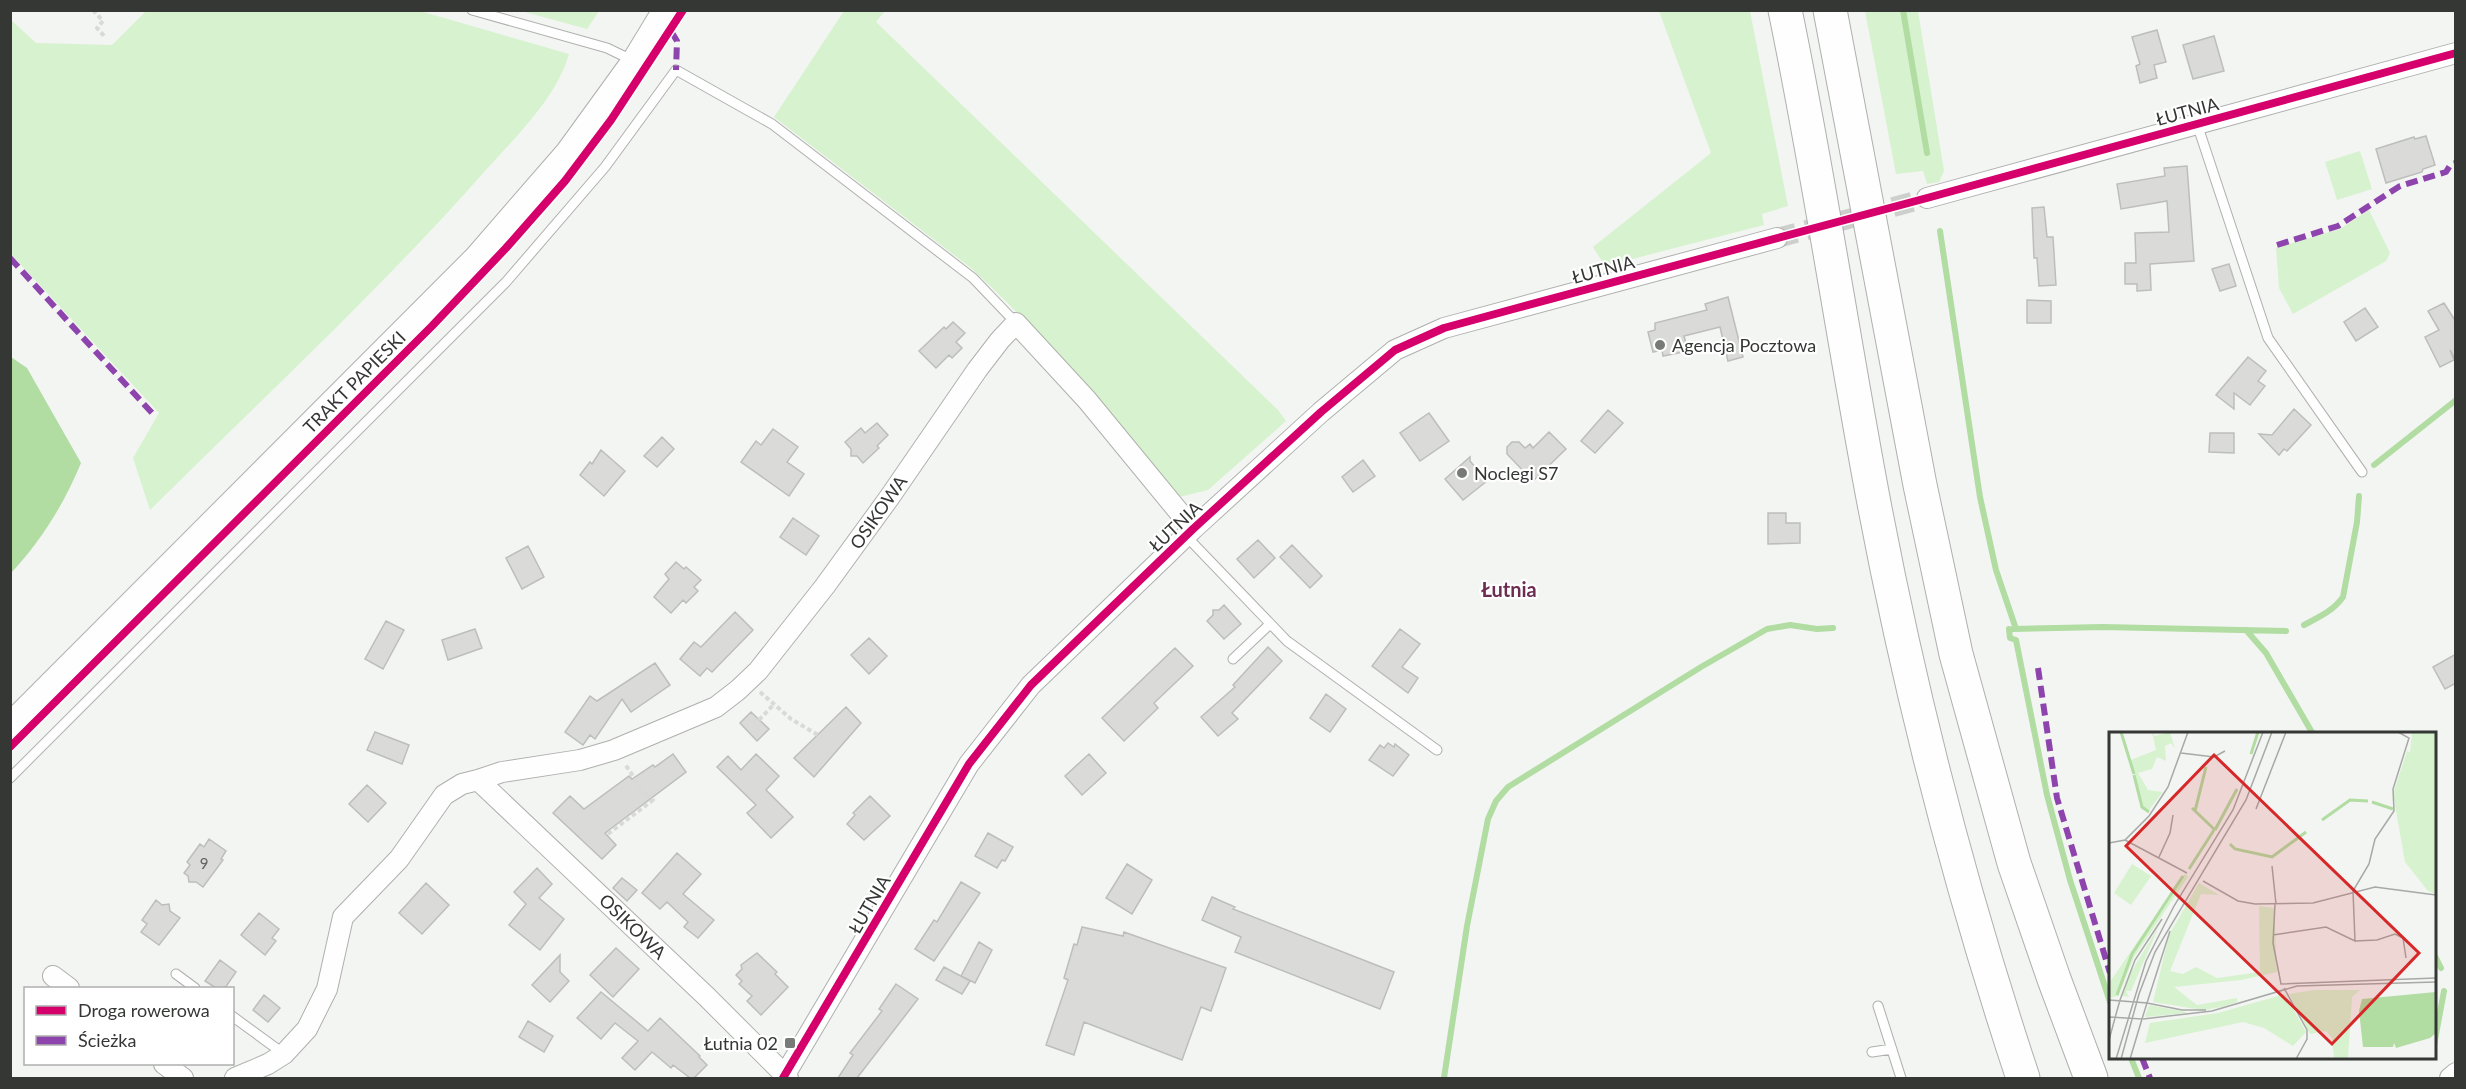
<svg xmlns="http://www.w3.org/2000/svg" width="2466" height="1089" font-family="Lato,sans-serif">
	<rect width="100%" height="100%" fill="#f3f5f2"/>
	<path fill="#d7f2ce" d="M147 10 420 11 569 54C557 97 515 138 485 171 380 290 263 398 150 510L133 458 159 413 10 253 11 20 36 43 112 45Z
		M521 11H599L587 29Z
		M844 11H885L876 22 1278 410 1286 421 1208 490 1179 497C1112 418 1047 338 971 268L774 117Z
		M1659 11H1750L1788 206 1762 214 1764 225 1605 266 1593 247 1711 153Z
		M1865 11H1918L1944 171 1939 182 1927 184 1923 171 1896 174Z
		M2360 151 2372 189 2337 200 2325 162Z
		M2369 210 2390 253 2386 261 2293 314 2279 288 2276 248 2340 229Z"/>
	<path fill="#b1dca2" d="M11 357 27 368 81 463C64 504 41 541 11 573Z"/>
	<g fill="none" stroke-linecap="round" stroke-linejoin="round">
		<path stroke="#b1dca2" stroke-width="6" d="M1903 10 1927 153
			M1940 231 1980 497 1996 570 2016 629
			M2374 465 2456 400
			M2304 625C2319 617 2333 611 2343 597L2357 522 2359 496
			M2009 629 2010 638 2016 640 2047 795 2070 880 2110 1002
			M2013 629 2103 627 2286 631
			M2246 630 2266 653 2313 734
			M2434 954 2441 968
			M2434 1045 2444 991
			M2131 1058 2139 1078
			M1444 1078 1467 926 1488 819 1496 801 1508 787 1701 667 1767 629 1790 625 1817 629 1833 628"/>
	</g>
	<path fill="#dadbd9" stroke="#bdbebc" stroke-width="1.5" d="M2157 30 2166 62 2154 65 2157 78 2140 83 2136 66 2140 64 2132 37Z
		M2214 36 2224 71 2193 79 2183 45Z
		M2426 136 2435 165 2423 169 2422 172 2386 183 2376 149 2414 137 2415 139Z
		M2187 166 2194 261 2150 264 2151 290 2137 291V284H2125V263H2136L2135 233 2169 232 2167 201 2121 209 2117 184 2165 176 2164 168Z
		M2044 207 2047 237H2053L2056 285 2039 286 2037 258H2034L2032 208Z
		M2229 264 2236 286 2220 291 2212 269Z
		M1728 297 1743 357 1728 361 1720 327 1684 336 1688 351 1663 356 1662 350 1653 352 1648 332 1655 330V323L1707 310 1705 304Z
		M2027 300 2051 301V323H2027Z
		M2444 303 2456 322V360L2450 350 2454 360 2440 367 2425 337 2439 330 2428 311Z
		M2365 308 2378 327 2356 341 2344 322Z
		M953 322 965 333 956 342 962 348 952 358 949 355 936 368 919 351 944 327 946 329Z
		M2248 357 2266 371 2258 381 2265 386 2250 405 2234 393V409L2216 395Z
		M2294 409 2311 425 2287 451 2284 449 2279 455 2259 434 2272 435Z
		M1608 410 1623 423 1595 453 1581 441Z
		M1429 413 1449 441 1420 461 1400 433Z
		M877 423 888 435 877 446 879 448 863 463 857 456H851V449L845 442 861 428 865 433Z
		M773 429 798 447 787 462 804 474 789 496 741 462 756 441 761 445Z
		M1549 432 1566 449 1533 481 1507 454V447L1512 442H1519L1525 448 1530 444 1533 448Z
		M2210 433H2234V453L2209 452Z
		M662 437 674 449 657 467 644 456Z
		M601 450 625 471 604 496 580 475 590 462 592 464Z
		M1470 457V461L1487 481 1463 500 1445 479Z
		M1363 460 1375 476 1353 492 1342 477Z
		M1768 513H1786V523H1800V543L1768 544Z
		M793 518 819 536 806 555 780 537Z
		M1258 540 1275 558 1254 578 1237 559Z
		M1292 545 1322 576 1310 588 1280 557Z
		M528 546 544 577 522 589 506 558Z
		M676 562 684 569 686 567 701 580 694 587 698 591 686 603 683 600 671 613 654 597 669 579 665 574Z
		M1224 605 1241 624 1224 639 1207 621 1213 615V610H1219Z
		M735 612 753 630 712 672 707 668 700 676 680 659 694 642 701 647Z
		M386 621 404 630 383 669 365 659Z
		M475 629 482 648 448 660 442 640Z
		M1400 629 1420 644 1402 667 1418 678 1408 693 1372 666Z
		M869 638 887 656 869 674 851 655Z
		M1268 647 1282 661 1232 713 1238 719 1218 736 1201 717 1235 687 1233 685Z
		M1175 648 1193 666 1154 703 1158 708 1124 741 1102 718Z
		M2456 654V683L2445 689 2433 667Z
		M655 663 670 685 631 712 622 699 595 739 590 735 583 745 565 732 590 696 597 701Z
		M1326 694 1346 709 1330 732 1310 718Z
		M846 707 861 723 814 777 794 758Z
		M751 712 769 729 757 741 740 723Z
		M375 732 409 745 402 764 367 750Z
		M1388 743 1394 747 1395 744 1409 755 1393 776 1369 760 1380 745 1384 748Z
		M673 754 686 772 605 833 616 845 602 859 553 813 570 796 584 809 629 776 632 779 653 765 655 767Z
		M756 754 779 776 766 790 793 817 771 838 747 813 756 805 717 767 728 756 741 770Z
		M1089 754 1106 773 1082 795 1065 776Z
		M367 785 386 803 368 822 349 804Z
		M870 796 890 816 864 840 847 824 855 815 853 813Z
		M988 833 1013 847 1005 861 1002 860 997 868 975 856Z
		M209 839 226 851 221 859 223 860 203 887 196 882H189L188 876 184 873 190 865 187 862 200 844 204 847Z
		M677 853 701 874 683 894 714 920 698 938 684 927 688 922 667 902 660 909 642 893Z
		M1127 864 1152 880 1132 914 1106 898Z
		M537 868 552 884 539 898 564 919 540 950 509 925 526 904 514 892Z
		M622 878 637 890 627 901 613 888Z
		M961 882 980 893 934 961 915 949 934 920 937 922Z
		M426 883 449 905 422 934 399 913Z
		M1212 897 1235 907 1233 909 1394 972 1380 1009 1235 952 1241 937 1202 920Z
		M156 900 162 905 169 904 170 911 180 918 159 945 141 932 147 924 142 920Z
		M259 913 279 929 272 938 276 941 265 955 241 935Z
		M1082 927 1123 936 1124 932 1226 968 1211 1011 1201 1007 1182 1060 1084 1022 1074 1055 1046 1045 1068 980 1064 978 1074 944 1077 945Z
		M979 942 992 950 975 983 961 976Z
		M616 948 639 969 613 997 590 975Z
		M757 953 777 972 775 974 788 987 761 1015 747 1001 752 996 739 984 742 981 736 975 742 969 741 965Z
		M560 955V972L569 981 550 1002 532 985Z
		M220 960 236 972 225 988H216L205 981Z
		M944 967 970 981 962 994 936 980Z
		M896 984 918 999 857 1078H838L853 1055 850 1053 882 1011 879 1009Z
		M601 992 648 1031 660 1018 700 1056 699 1057 707 1065 694 1078H690L673 1065 671 1068 652 1052 635 1070 622 1058 638 1041 615 1023 601 1039 577 1018Z
		M264 995 280 1008 268 1022 253 1010Z
		M528 1021 553 1036 544 1052 519 1037Z"/>
	<g fill="none" stroke-linecap="round" stroke-linejoin="round">
		<path stroke="#cdcfcc" stroke-width="20" stroke-dasharray="20 10" stroke-linecap="butt" d="M1777 238 1927 198"/>
		<defs>
			<path id="service" d="M472 10 607 48 634 61
				M2197 124 2268 338 2362 472
				M1186 536 1287 641 1437 750
				M1233 659 1269 625
				M10 778 506 282 605 167 676 70 772 124 973 278 1016 323
				M176 974 195 988
				M1878 1006 1901 1078
				M232 1016 284 1054
				M1872 1052 1892 1049"/>
			<path id="minor" d="M1927 198 2456 53
				M53 976 69 988
				M164 1064 183 1078
				M235 1078 268 1064 284 1054 307 1029 327 989 343 917 399 859 444 795 462 784 478 780
				M783 1078 969 764 1031 685 1193 529 1321 412 1395 350 1444 328 1777 238
				M788 1078 707 997 478 780 502 772 580 760 614 750 716 707 738 690 758 671 825 586 889 498 977 370 1000 340 1016 323 1087 400 1193 529
				M2450 1078 2456 1073"/>
			<path id="tertiary" d="M10 725 476 258 568 152 634 61 665 10"/>
			<path id="motorway" d="M1785 10C1819 174 1843 339 1874 503 1911 698 1961 891 2023 1078
				M1830 10 1920 485 1956 654 2014 863 2054 979 2091 1078"/>
		</defs>
		<use href="#service" stroke="#afb0ae" stroke-width="11"/>
		<use href="#minor" stroke="#afb0ae" stroke-width="22"/>
		<use href="#tertiary" stroke="#afb0ae" stroke-width="26"/>
		<use href="#motorway" stroke="#afb0ae" stroke-width="35"/>
		<path stroke="#d8d9d8" stroke-width="4" stroke-dasharray="4.5 3" stroke-linecap="butt" d="M93 10 103 21 97 28 105 37
			M760 692 791 719 818 735
			M759 720 774 704
			M608 834 653 800 647 793 645 794 625 764"/>
		<use href="#service" stroke="#fdfefd" stroke-width="9"/>
		<use href="#minor" stroke="#fdfefd" stroke-width="20"/>
		<use href="#tertiary" stroke="#fdfefd" stroke-width="24"/>
		<use href="#motorway" stroke="#fdfefd" stroke-width="33"/>
		<path stroke="#8e44ad" stroke-width="6" stroke-dasharray="12 6" stroke-linecap="butt" d="M671 31 677 41 676 70
			M2277 245 2338 226 2400 186 2446 172 2451 164 2456 163
			M10 258 152 413
			M2038 668 2057 798 2110 973
			M2142 1058 2150 1078"/>
		<defs>
			<path id="cycleway" d="M10 747 432 326 506 248 565 181 611 120 683 10
				M783 1078 969 764 1031 685 1193 529 1321 412 1395 350 1444 328 1517 308 1927 198 2456 53"/>
		</defs>
		<use href="#cycleway" stroke="#fff" stroke-width="11"/>
		<use href="#cycleway" stroke="#d6006c" stroke-width="8"/>
	</g>
	<g fill="#787a77" stroke="#fff" stroke-width="2">
		<circle cx="1660" cy="345" r="6"/>
		<circle cx="1462" cy="473" r="6"/>
		<rect x="784" y="1037" width="12" height="12" rx="3"/>
	</g>
	<g text-anchor="middle" dominant-baseline="central" stroke-width="4.5" stroke-linejoin="round" paint-order="stroke">
		<g font-size="15" fill="#606260">
			<text x="204" y="863">9</text>
		</g>
		<g font-size="18" fill="#353735" stroke="#fff">
			<text transform="translate(2187 111) rotate(-15)">ŁUTNIA</text>
			<text transform="translate(1603 269) rotate(-15)">ŁUTNIA</text>
			<text transform="translate(354 382) rotate(-45)">TRAKT PAPIESKI</text>
			<text transform="translate(878 512) rotate(-55)">OSIKOWA</text>
			<text transform="translate(1175 526) rotate(-43)">ŁUTNIA</text>
			<text transform="translate(869 904) rotate(-60)">ŁUTNIA</text>
			<text transform="translate(633 926) rotate(44)">OSIKOWA</text>
		</g>
		<g font-size="18" fill="#353735" stroke="#fff" text-anchor="start">
			<text x="1672" y="345">Agencja Pocztowa</text>
			<text x="1474" y="473">Noclegi S7</text>
			<text x="778" y="1043" text-anchor="end">Łutnia 02</text>
		</g>
		<g font-size="20" font-weight="bold" fill="#6c2d50" stroke="#fff">
			<text x="1509" y="589">Łutnia</text>
		</g>
	</g>
	<g transform="translate(2109 732)">
		<rect width="327" height="327" fill="#f3f5f2"/>
		<path d="M43 0 46 4 61 0 66 17 62 11 56 14 57 29 48 25 43 37 29 41 39 58 54 60 39 79 33 74 22 28 47 18ZM303 0H327V162L319 159 296 130 284 62 298 19 301 20ZM23 132 42 144 22 173 5 161ZM76 141 79 145 25 225 9 264 0 266V251ZM90 151 110 163 92 162 61 239 74 242 87 235 108 246 151 240 150 174 165 176 168 240 132 248 65 255 88 273 128 266V270L113 275 94 278 44 270 60 203ZM50 194 22 259H17L20 265 13 264 19 245ZM205 258H251L243 265 239 326H225L223 306 217 299 201 302 180 262ZM176 262 197 300 184 314 155 296 134 290 36 311 41 291 109 281ZM40 273 77 280V281L36 285Z" fill="#d7f2ce"/>
		<path d="M327 260V301L321 306 287 316 285 311 284 315H254L250 279 253 267Z" fill="#b1dca2"/>
		<path fill="none" stroke="#b1dca2" stroke-width="3" d="M12 0 25 42M142 22 149 0M25 43 33 75 40 80M263 70 284 77M83 76 106 98M86 79 97 35M213 88 241 68 259 69M106 98 128 57M121 112 126 117 163 125 197 100M80 137 105 98M8 263 23 222 74 144"/>
		<path fill="none" stroke="#a7a9a6" stroke-width="1.5" d="M72 21 105 25 116 19M147 77 177 0M16 108 78 141M0 111 16 108 40 84 59 55 79 0M50 125 61 101 64 83M163 134 167 172M94 149 129 169 146 172 204 171 266 155 327 163M166 172 164 211 172 252 327 246M164 203 217 195 246 209 244 159 260 132 266 107 285 79 284 57 300 6 289 0M246 209 268 208 286 202 294 206 297 226M175 256 198 298V307L187 327M0 268 38 271 33 287 0 285M11 268 26 228 53 187M38 271 73 278H97M38 271 61 199M6 286 11 268M34 287 103 279 188 254 327 250M0 308 6 286M7 327 37 229 65 174 124 78 154 0M12 327 30 262 46 220 137 68 163 0M21 327 33 287"/>
		<path fill="#d62828" fill-opacity="0.15" stroke="#d62828" stroke-width="3" d="M105 23 310 221 223 312 17 114Z"/>
		<rect width="327" height="327" fill="none" stroke="#353735" stroke-width="3"/>
	</g>
	<rect width="2466" height="1089" fill="none" stroke="#353735" stroke-width="24"/>
	<rect x="24" y="987" width="210" height="78" fill="#ffffff" stroke="#aeafae" stroke-width="1.5"/>
	<rect x="36" y="1006" width="30" height="9" fill="#d6006c" stroke="#aeafae" stroke-width="1.5"/>
	<text x="78" y="1017" font-size="18" fill="#353735">Droga rowerowa</text>
	<rect x="36" y="1036" width="30" height="9" fill="#8e44ad" stroke="#aeafae" stroke-width="1.5"/>
	<text x="78" y="1047" font-size="18" fill="#353735">Ścieżka</text>
</svg>
